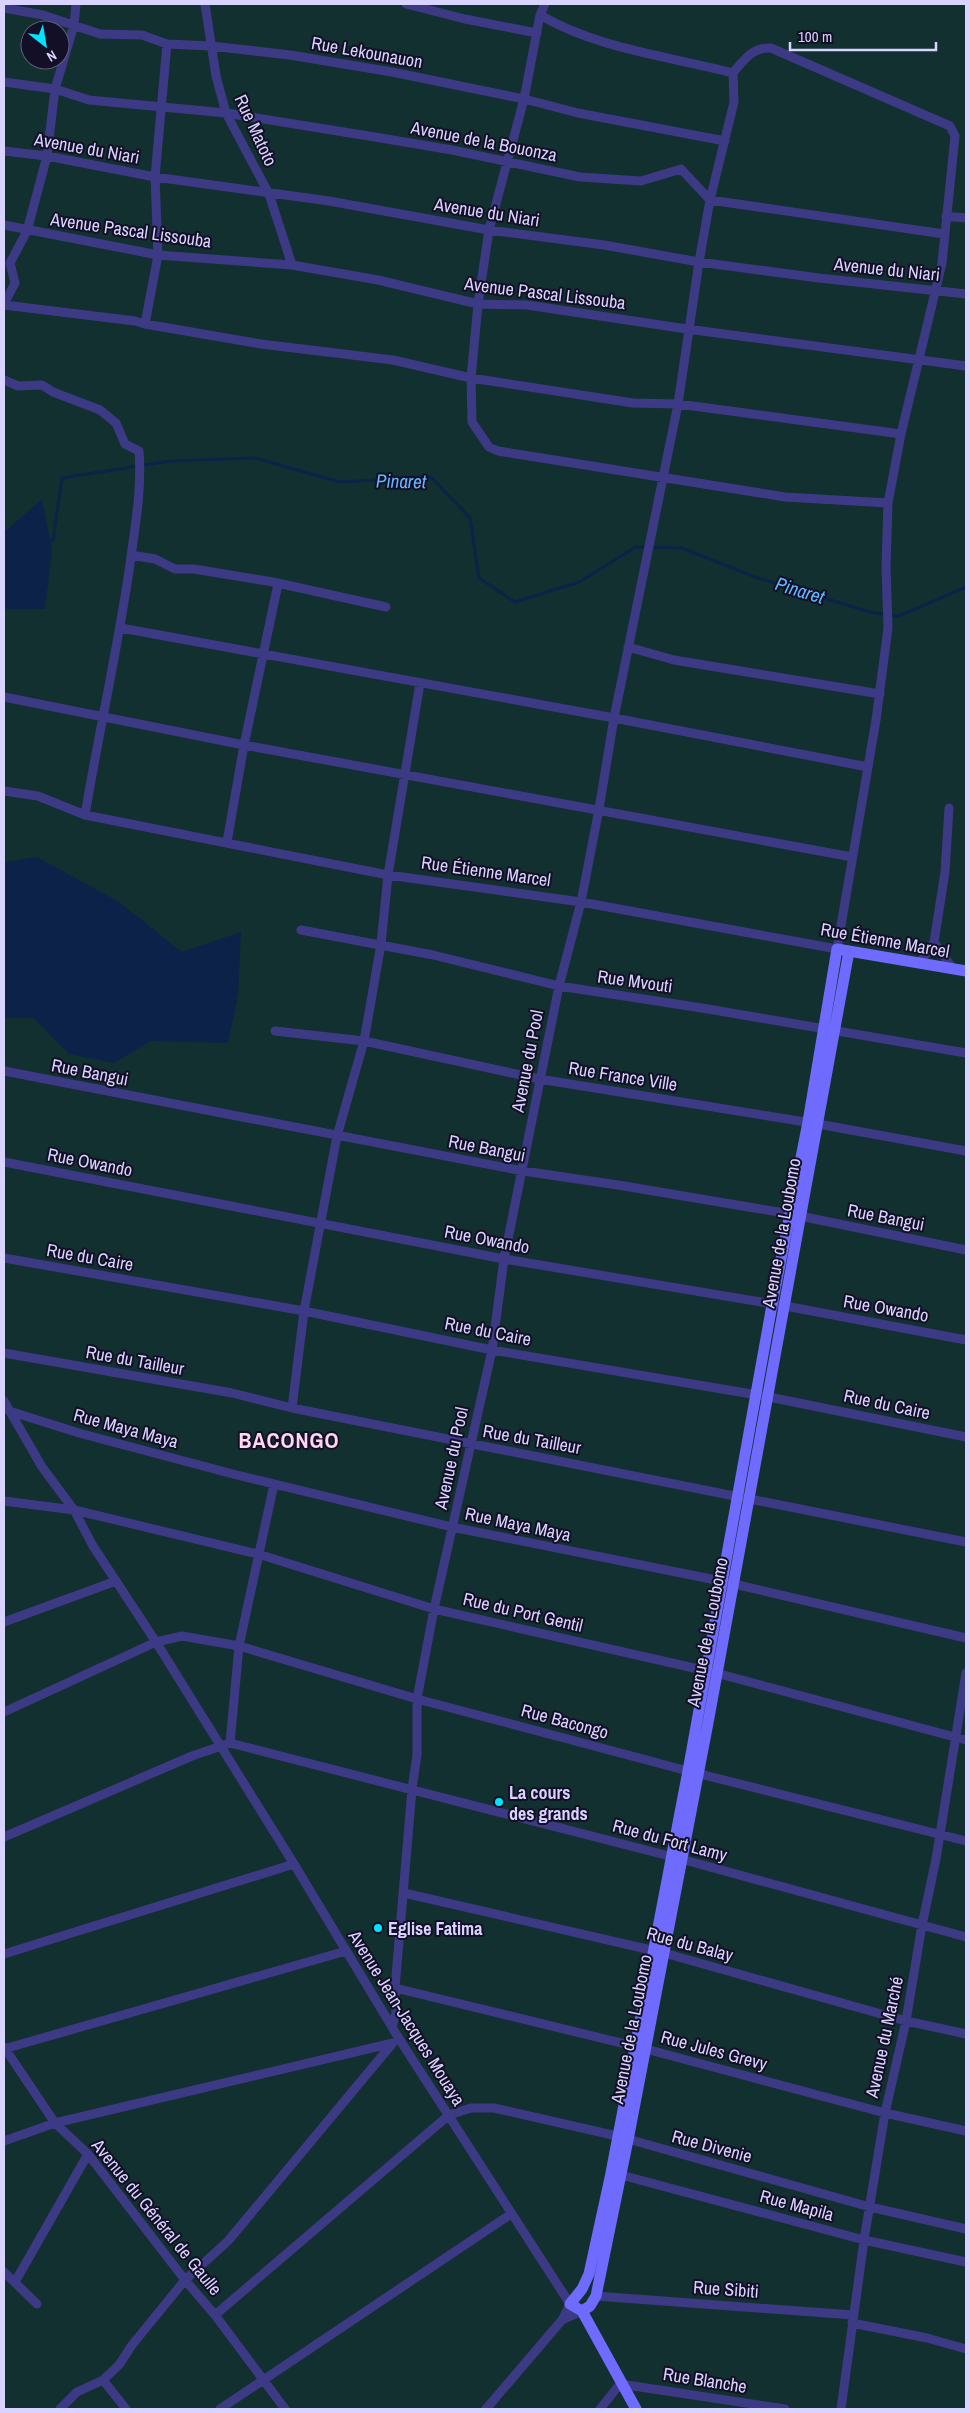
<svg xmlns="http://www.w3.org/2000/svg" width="970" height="2413" font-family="'Archivo Narrow',sans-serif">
	<rect width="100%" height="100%" fill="#130f26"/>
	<path fill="#12302f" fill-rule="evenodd" d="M4 4H966V2409H4ZM30 30H60V60H30Z"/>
	<path fill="#0c2248" d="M42 499 52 550 45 609H4V532Z
		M37 857 119 902 182 952 241 932 238 995 228 1043 151 1041 114 1063 69 1054 34 1018H4V862Z"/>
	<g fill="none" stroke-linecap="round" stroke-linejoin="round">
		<path stroke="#0c2248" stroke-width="3" d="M48 542 53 540 62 478 170 461 255 458 340 482 431 477 470 518 479 578 515 602 579 582 636 547 682 548 755 577 870 612 899 616 966 587"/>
		<path stroke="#3d3a85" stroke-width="9" d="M205 4 216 76 226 113 269 194 292 265
			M406 4 465 19 537 33
			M545 4 540 15 524 99 489 230 478 304 471 378 472 422 489 447 498 451 785 497 888 503
			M4 8 43 15 100 34 142 35 167 44 211 46 290 55 392 72 524 99 578 113 725 141
			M540 15C598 49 668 56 733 73
			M4 82 55 89 89 100 226 113 381 138 452 150 580 177 641 181 681 169 710 200 944 234
			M4 151 47 156 155 177 329 201 489 230 604 245 699 262 819 278 966 294
			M946 216 966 218
			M4 225 158 255 292 265 378 280 478 304 527 305 687 329 966 366
			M4 304 15 283 10 263 27 231 47 156 55 89 74 25 76 4
			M4 305 135 321 145 324 261 344 393 360 471 378 633 403 678 404 901 434
			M145 324 158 255 155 177 167 44
			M4 380 18 386 42 385 53 392 100 410 116 423 125 444 139 451C142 490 135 526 130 564 118 648 99 731 85 815
			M131 555 155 559 175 569H194L273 582 386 607
			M121 628 614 718 868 767
			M628 647 674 660 880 694
			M4 697 244 745 852 857
			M4 791 38 796 85 815 388 875 581 902 837 949 876 720 888 628 886 566 888 503 901 434 942 263 955 136 950 126 771 48C752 47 744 60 733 73L734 102 710 200 699 262 678 404 614 718 599 809 581 902 559 986 504 1259 492 1350 434 1609 417 1699V1755L412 1789 395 1988 396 2013 392 2027
			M227 842 244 745 278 584
			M301 930 433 955 559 986 702 1008 966 1053
			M934 942 953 969
			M920 963 934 942 945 872 949 808
			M275 1031 364 1041 539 1079 818 1124 966 1151
			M4 1071 523 1171 618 1185 790 1214 966 1250
			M4 1162 504 1259 785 1306 966 1340
			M4 1258 304 1311 492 1350 769 1397 966 1437
			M4 1353 232 1393 292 1408 966 1542
			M4 1401 42 1467 74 1510 93 1546 156 1642 294 1864 398 2037 570 2304 562 2320 486 2409
			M292 1408 304 1311 337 1136 364 1041 381 944 388 875 420 683
			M9 1411 79 1433 233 1474 452 1527 721 1581 966 1638
			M4 1501 74 1510 258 1554 434 1609 716 1673 966 1740
			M4 1622 116 1581
			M4 1712 156 1642 182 1636 239 1646 417 1699 688 1771 966 1841
			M230 1743 239 1646 274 1484
			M4 1837 192 1756 230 1743 681 1859 966 1937
			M404 1893 664 1953 906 2021 966 2034
			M4 1954 294 1864
			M395 1988 646 2049 885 2113 966 2131
			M4 2047 55 2123 88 2154 185 2280 215 2315 285 2409
			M4 2049 346 1951
			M4 2141 55 2123 393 2043
			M621 2175 864 2240 966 2262
			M4 2272 37 2304
			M15 2282 88 2154
			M596 2296 853 2315
			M215 2315 449 2115 471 2108H494L617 2136 870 2207 966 2229
			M562 2320 582 2311
			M852 2323 927 2338 966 2349
			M103 2380 126 2409
			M60 2409 77 2392 103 2380 119 2365 132 2345 185 2280 228 2241 392 2044
			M220 2409 511 2214
			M600 2409 620 2384 785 2409
			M841 2409 864 2240 885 2113 906 2021 922 1925 936 1859 966 1673"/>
		<path stroke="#6f6bff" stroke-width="11" d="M582 2311 590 2306 596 2296 628 2140 708 1723 849 951
			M636 2409 582 2311 570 2304 582 2289 589 2274 610 2178 688 1771 772 1305 808 1122 837 949 966 971"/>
	</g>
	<g fill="#00e5ff" stroke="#130f26" stroke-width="2">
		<circle cx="499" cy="1802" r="5"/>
		<circle cx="378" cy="1928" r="5"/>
	</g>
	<g text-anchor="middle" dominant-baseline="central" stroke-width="4" stroke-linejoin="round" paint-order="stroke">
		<g font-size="18" fill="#d9d4ff" stroke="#130f26">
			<text transform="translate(367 52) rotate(10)">Rue Lekounauon</text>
			<text transform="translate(256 130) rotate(65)">Rue Matoto</text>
			<text transform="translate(484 141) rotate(11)">Avenue de la Bouonza</text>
			<text transform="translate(87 148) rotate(10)">Avenue du Niari</text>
			<text transform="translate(487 212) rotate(9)">Avenue du Niari</text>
			<text transform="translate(131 230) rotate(8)">Avenue Pascal Lissouba</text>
			<text transform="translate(887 269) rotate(6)">Avenue du Niari</text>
			<text transform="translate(545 293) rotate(7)">Avenue Pascal Lissouba</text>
			<text transform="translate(486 871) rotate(8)">Rue Étienne Marcel</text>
			<text transform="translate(885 940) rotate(10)">Rue Étienne Marcel</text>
			<text transform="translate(635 981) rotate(8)">Rue Mvouti</text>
			<text transform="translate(527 1061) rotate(-79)">Avenue du Pool</text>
			<text transform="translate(90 1072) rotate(11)">Rue Bangui</text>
			<text transform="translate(623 1076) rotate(9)">Rue France Ville</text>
			<text transform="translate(487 1148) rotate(11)">Rue Bangui</text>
			<text transform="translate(90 1162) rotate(11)">Rue Owando</text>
			<text transform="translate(886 1217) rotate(11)">Rue Bangui</text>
			<text transform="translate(781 1233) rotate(-80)">Avenue de la Loubomo</text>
			<text transform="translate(487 1239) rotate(11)">Rue Owando</text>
			<text transform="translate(90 1257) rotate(10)">Rue du Caire</text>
			<text transform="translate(886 1308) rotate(10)">Rue Owando</text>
			<text transform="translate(488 1331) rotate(11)">Rue du Caire</text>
			<text transform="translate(135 1360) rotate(10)">Rue du Tailleur</text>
			<text transform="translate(887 1404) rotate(12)">Rue du Caire</text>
			<text transform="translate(126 1428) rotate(15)">Rue Maya Maya</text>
			<text transform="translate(532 1439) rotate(10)">Rue du Tailleur</text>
			<text transform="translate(451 1458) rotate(-78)">Avenue du Pool</text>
			<text transform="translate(518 1524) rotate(12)">Rue Maya Maya</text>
			<text transform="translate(523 1612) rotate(13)">Rue du Port Gentil</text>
			<text transform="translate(707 1632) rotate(-79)">Avenue de la Loubomo</text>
			<text transform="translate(565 1721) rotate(15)">Rue Bacongo</text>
			<text transform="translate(670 1840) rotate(15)">Rue du Fort Lamy</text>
			<text transform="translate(690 1944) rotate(15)">Rue du Balay</text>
			<text transform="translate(407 2018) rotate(58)">Avenue Jean-Jacques Mouaya</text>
			<text transform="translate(631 2029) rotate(-79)">Avenue de la Loubomo</text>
			<text transform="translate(884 2037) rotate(-78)">Avenue du Marché</text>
			<text transform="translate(714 2050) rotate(15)">Rue Jules Grevy</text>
			<text transform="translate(712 2146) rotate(15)">Rue Divenie</text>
			<text transform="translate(797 2205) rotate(15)">Rue Mapila</text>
			<text transform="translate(157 2217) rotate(51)">Avenue du Général de Gaulle</text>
			<text transform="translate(726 2289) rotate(4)">Rue Sibiti</text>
			<text transform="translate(705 2380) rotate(9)">Rue Blanche</text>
		</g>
		<g font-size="18" font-weight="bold" fill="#d9d4ff" stroke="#130f26" text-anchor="start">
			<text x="509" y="1792">La cours<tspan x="509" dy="21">des grands</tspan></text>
			<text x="388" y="1928">Eglise Fatima</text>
		</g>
		<g font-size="19" font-style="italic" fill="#62b6ff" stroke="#130f26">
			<text transform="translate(401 481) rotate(1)">Pinaret</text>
			<text transform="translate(800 590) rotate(17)">Pinaret</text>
		</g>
		<g font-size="22" font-weight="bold" letter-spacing="1" fill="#ffd6f0" stroke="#130f26">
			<text x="289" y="1440">BACONGO</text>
		</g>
	</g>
	<rect width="970" height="2413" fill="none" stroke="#d9d4ff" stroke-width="10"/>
	<g transform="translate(45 45) rotate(149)"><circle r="24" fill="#130f26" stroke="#625e7d"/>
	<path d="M0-4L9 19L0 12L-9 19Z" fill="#00e5ff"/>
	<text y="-8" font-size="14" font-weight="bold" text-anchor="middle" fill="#d9d4ff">N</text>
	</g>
	<path d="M790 42v8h146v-8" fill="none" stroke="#d9d4ff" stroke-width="2.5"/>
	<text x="798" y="42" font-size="15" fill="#d9d4ff" stroke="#130f26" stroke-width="4" paint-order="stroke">100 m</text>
</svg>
